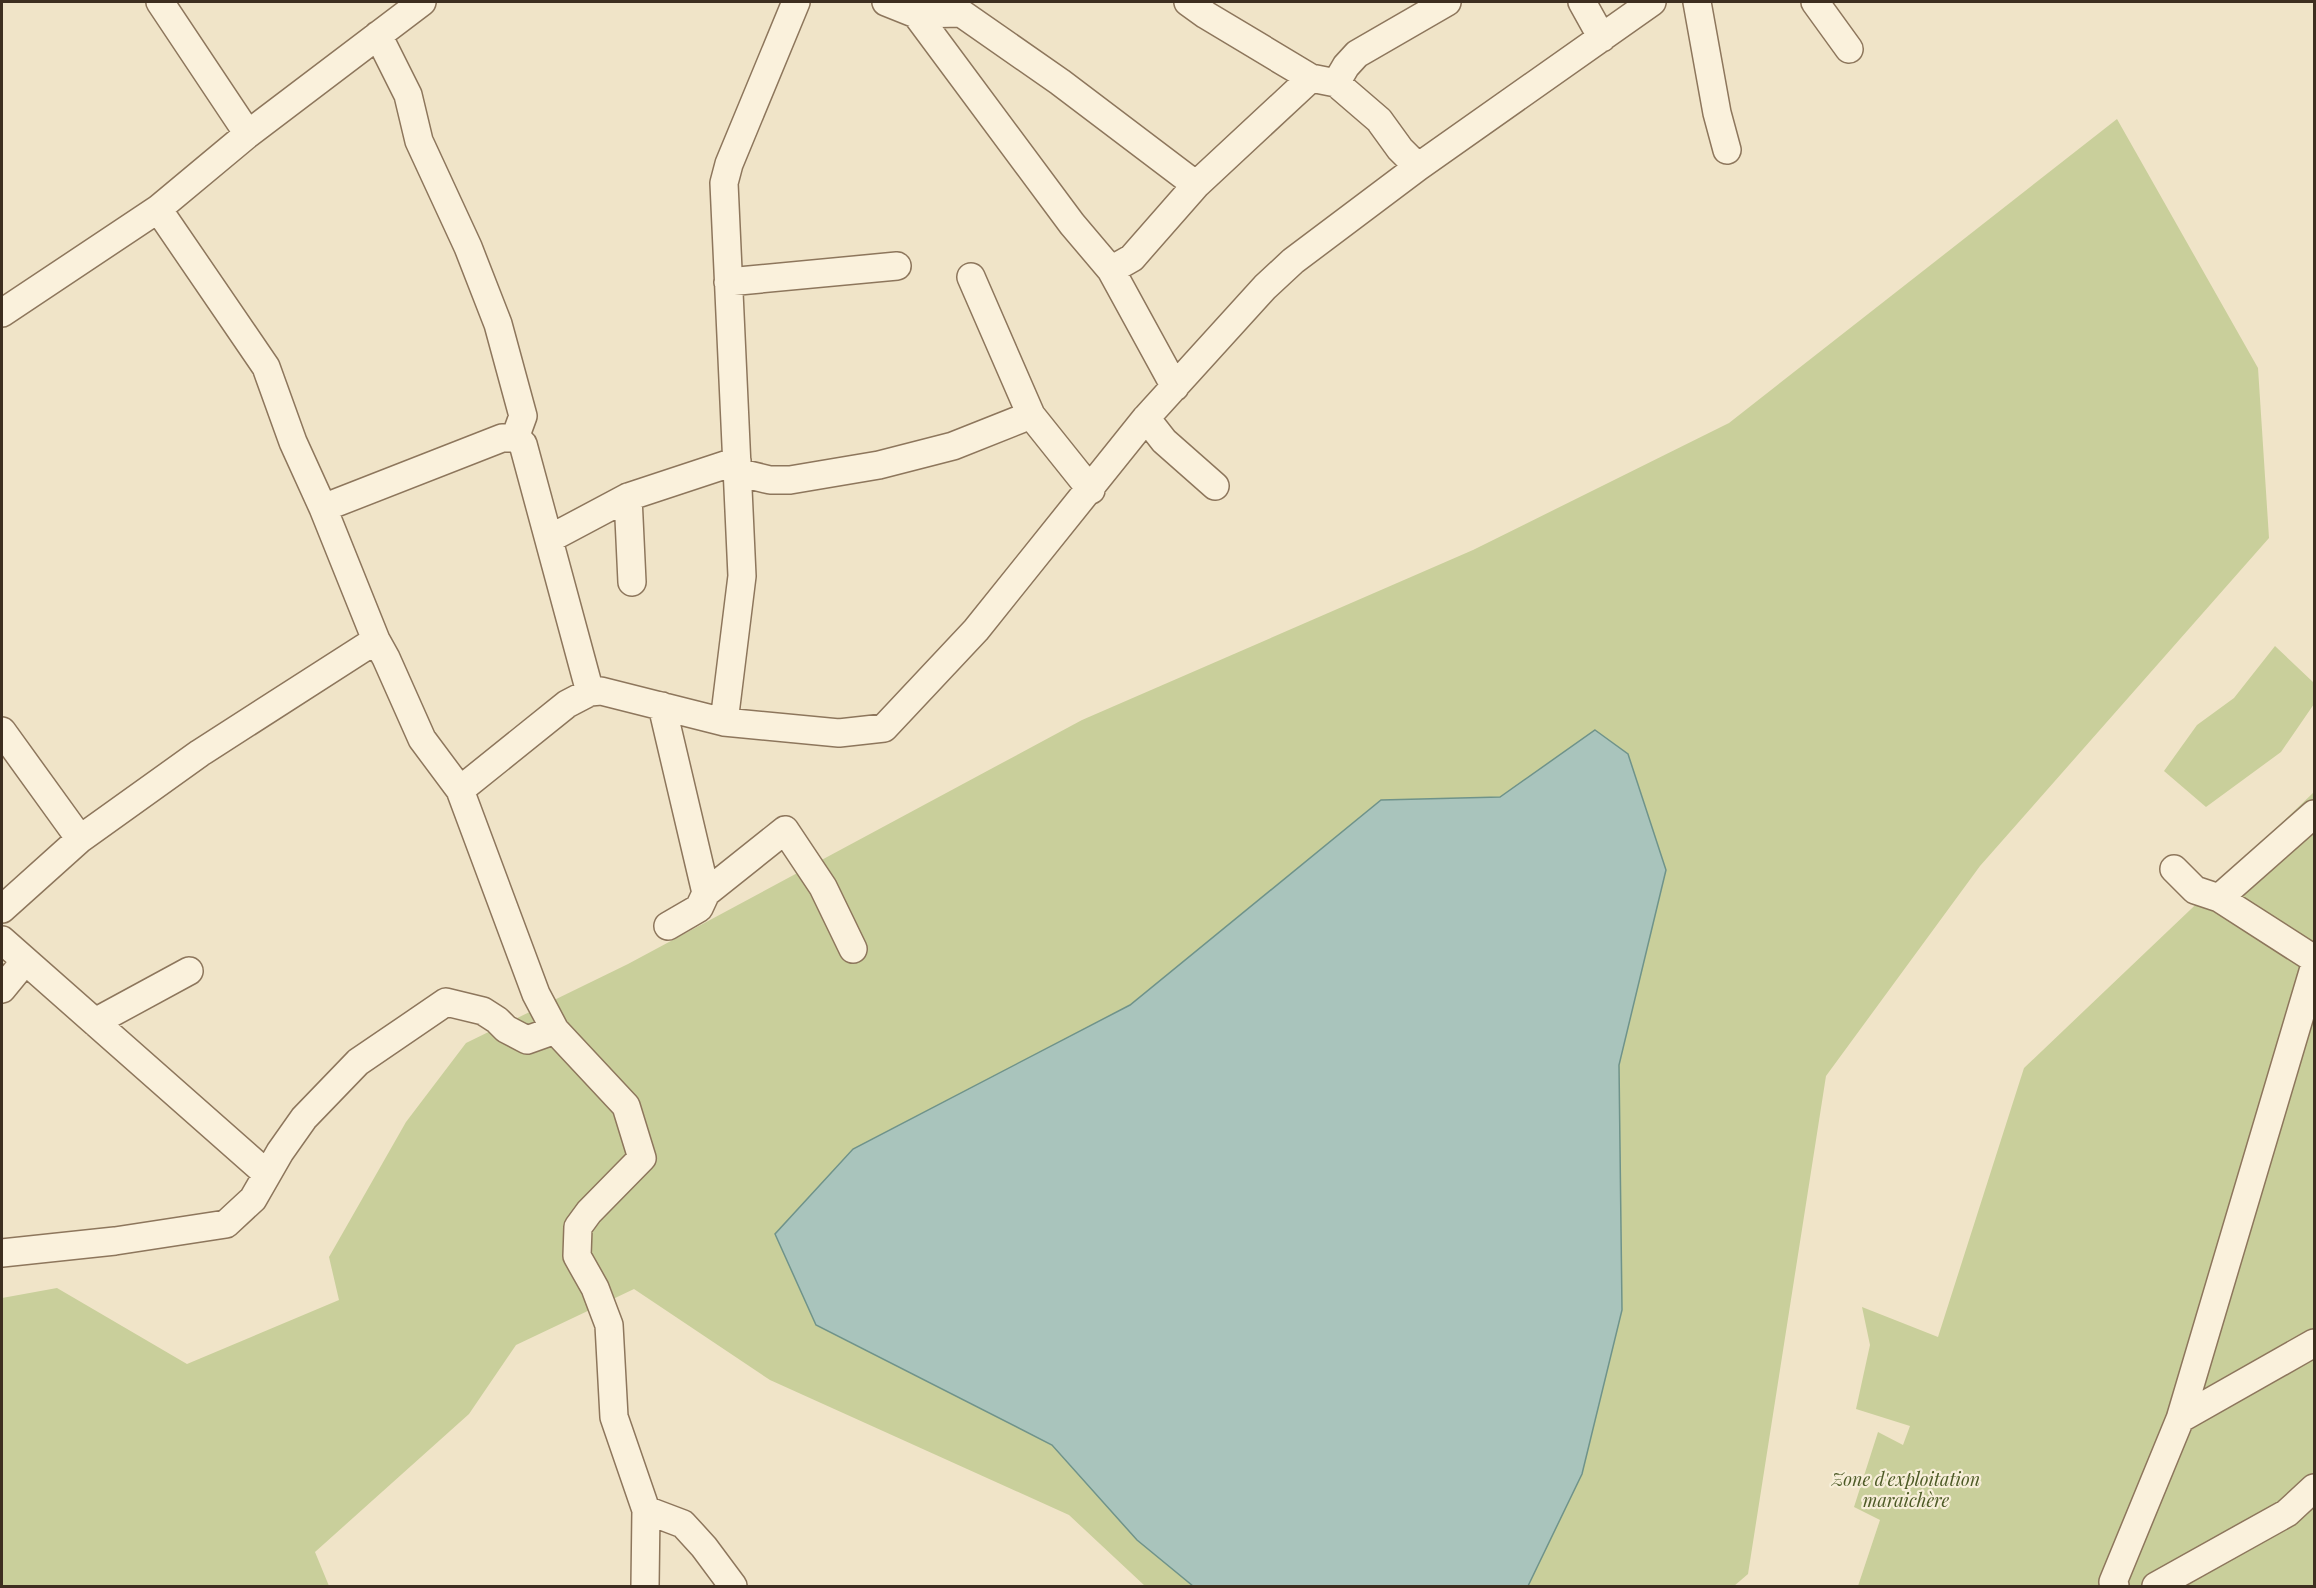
<svg xmlns="http://www.w3.org/2000/svg" width="2316" height="1588" font-family="'Playfair Display',serif">
	<rect width="100%" height="100%" fill="#f0e4c8"/>
	<path fill="#c9cf9b" d="M2117 119 2258 368 2269 538 1980 866 1826 1076 1748 1574 1734 1586H1145L1069 1515 770 1380 634 1289 516 1345 469 1414 315 1552 329 1586H2V1298L57 1288 187 1364 339 1300 329 1257 406 1122 466 1043 628 964 1082 720 1473 550 1729 423Z
		M2275 646 2314 683V704L2281 752 2206 807 2164 771 2197 725 2234 698Z
		M2314 792V1586H1858L1880 1520 1854 1507 1878 1432 1903 1445 1910 1426 1856 1409 1870 1345 1862 1307 1938 1337 2024 1068Z"/>
	<path fill="#a9c4bc" stroke="#6f938a" stroke-width="1.5" d="M1595 730 1628 754 1666 870 1619 1065 1622 1310 1582 1474 1528 1586H1193L1137 1540 1052 1445 816 1325 775 1234 853 1149 1130 1005 1381 800 1500 797Z"/>
	<g fill="none" stroke-linecap="round" stroke-linejoin="round">
		<defs>
			<path id="minor" d="M160 2 248 134
				M886 2 916 14 961 13 1060 82 1196 185
				M1188 2 1206 15 1311 78 1336 83 1379 120 1400 149 1418 167
				M1582 2 1602 38
				M1697 2 1717 113 1727 150
				M1815 2 1849 49
				M916 14 1072 224 1111 270 1132 258 1196 185 1311 78
				M378 35 408 95 419 141 468 247 498 324 523 416 515 438
				M1336 83 1346 66 1357 54 1447 2
				M158 209 266 367 293 442 323 508 376 640 386 658 422 739 460 790 536 994 555 1030 626 1106 642 1158 589 1212 578 1227 577 1256 595 1288 609 1325 614 1417 646 1510 683 1524 704 1547 733 1586
				M1111 270 1175 387
				M971 277 1031 415 1091 490
				M728 282 897 266
				M2 313 158 209 248 134 422 2
				M1146 418 1164 441 1215 486
				M737 472 770 480H790L879 465 953 446 1031 415
				M628 497 632 582
				M323 508 502 438H515L523 444 590 692
				M549 539 628 497 737 461
				M662 706 706 893
				M724 722 742 576 724 183 729 164 796 2
				M2 731 80 839
				M460 790 567 704 590 692 601 691 724 722 839 733 884 728 976 630 1146 418 1265 287 1293 261 1418 167 1652 2
				M2174 869 2195 890 2219 898 2314 959
				M2219 898 2314 814
				M2 909 80 839 200 753 376 640
				M668 926 699 908 706 893 785 830 823 887 853 949
				M2 940 267 1174
				M2 989 25 961
				M95 1022 189 971
				M2 1253 115 1241 226 1224 253 1199 280 1152 304 1118 358 1062 446 1002 483 1011 497 1020 506 1029 527 1040 555 1030
				M2180 1419 2314 1343
				M645 1586 646 1510
				M2115 1586 2113 1582 2180 1419 2314 968
				M2156 1586 2287 1513 2314 1488"/>
		</defs>
		<use href="#minor" stroke="#8d765c" stroke-width="30"/>
		<use href="#minor" stroke="#faf1dc" stroke-width="27"/>
	</g>
	<g text-anchor="middle" dominant-baseline="central" stroke-width="4.5" stroke-linejoin="round" paint-order="stroke">
		<g font-size="18" font-style="italic" fill="#4d5a26" stroke="#f7eed8">
			<text x="1906" y="1479">Zone d'exploitation<tspan x="1906" dy="21">maraichère</tspan></text>
		</g>
	</g>
	<rect width="2316" height="1588" fill="none" stroke="#3d2e20" stroke-width="6"/>
</svg>
